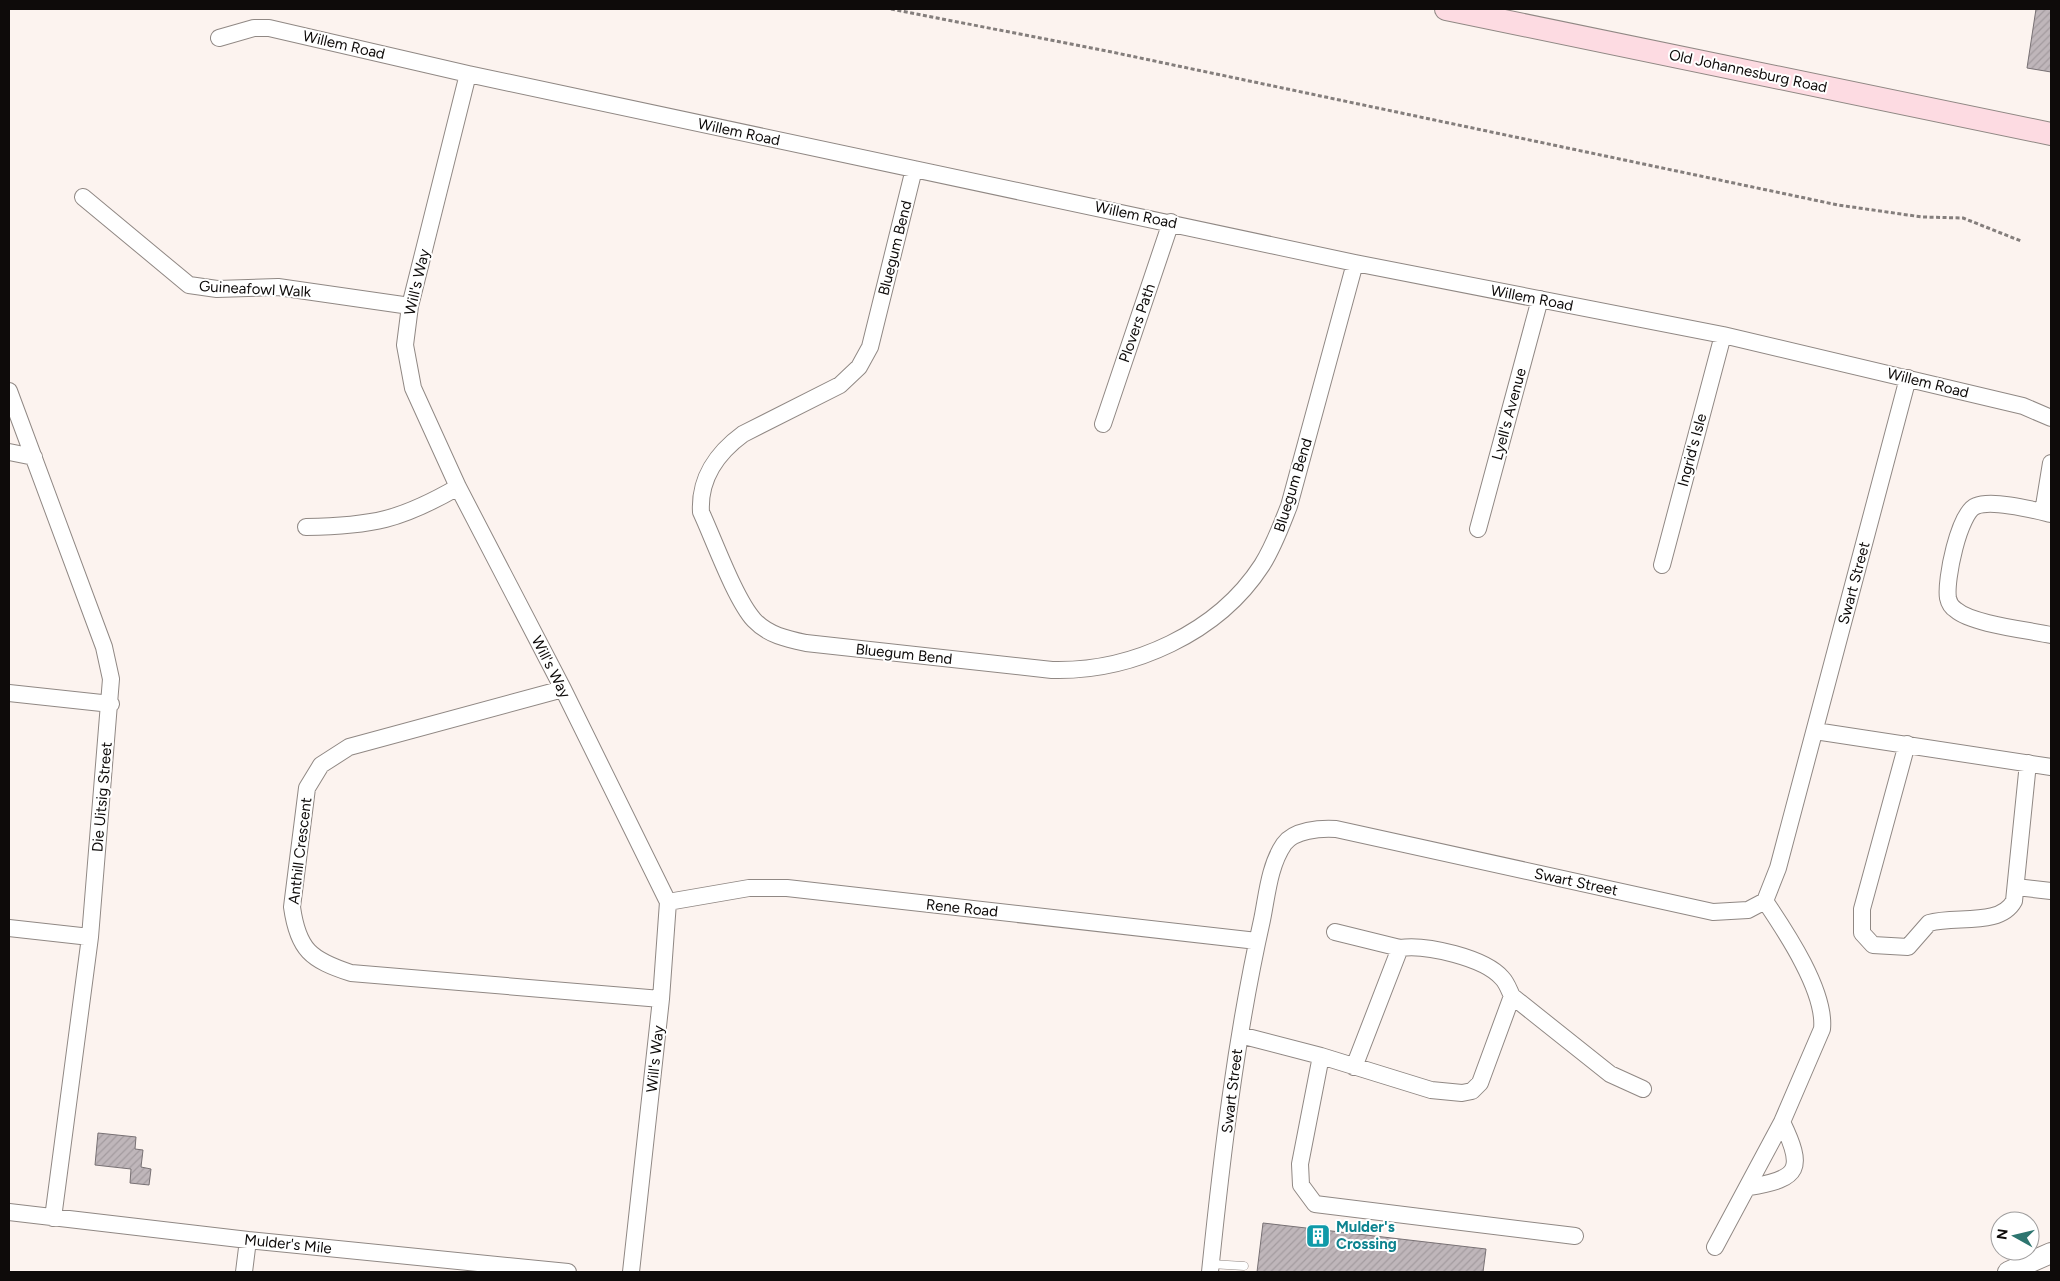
<svg xmlns="http://www.w3.org/2000/svg" width="2060" height="1281" font-family="Figtree,sans-serif">
	<defs>
		<pattern id="building-hatch" width="6" height="6" patternUnits="userSpaceOnUse" patternTransform="scale(1.25)"><rect width="6" height="6" fill="#bfb6ba"/><path d="M-1 1l2-2M0 6l6-6M5 7l2-2" fill="none" stroke="#a39b9f"/></pattern>
	</defs>
	<rect width="100%" height="100%" fill="#fcf3ef"/>
	<path fill="url(#building-hatch)" stroke="#787174" d="M2036 9H2051V72L2027 68Z
		M98 1133 136 1137 135 1149 143 1150 141 1167 151 1169 149 1185 130 1183 131 1169 95 1165Z
		M1263 1223 1486 1249 1483 1272H1257Z"/>
	<g fill="none" stroke-linecap="round" stroke-linejoin="round">
		<defs>
			<path id="service" d="M1211 1264 1244 1266"/>
			<path id="minor" d="M219 38 254 28H269L468 74 1355 263 1723 335 2023 406 2051 418
				M468 74 410 306 405 345 413 388 458 487 563 689 668 902 661 999 631 1272
				M914 169 870 347 859 367 840 385 743 434C717 453 699 479 701 512 714 540 735 599 754 620 768 635 787 639 806 643L1052 670C1132 672 1218 633 1262 565 1274 546 1281 526 1289 506L1355 263
				M83 197 189 285 217 289 278 287 410 306
				M9 391 104 647 111 679 90 937 53 1218
				M1103 424 1171 222
				M9 452 34 457
				M2043 512 2051 463
				M2051 514C2034 510 1992 499 1976 506 1959 512 1945 581 1948 598 1949 603 1951 607 1956 610 1972 624 2028 630 2051 635
				M306 527C372 526 401 520 458 487
				M1478 529 1540 299
				M1662 565 1723 335
				M563 689 349 747 321 765 307 788 292 907C298 950 311 960 351 973L661 999
				M9 693 111 704
				M1815 731 2051 767
				M1907 744 1862 909V933L1873 945 1908 947 1929 923C1955 915 2000 927 2014 901L2028 763
				M2016 887 2051 891
				M668 902 749 888H787L1257 941
				M9 928 90 937
				M1335 932 1400 948
				M1240 1035 1321 1056 1431 1090 1462 1093 1472 1091 1480 1083 1512 996
				M1321 1056 1300 1164 1301 1185 1315 1204 1575 1236
				M1354 1067 1400 948C1426 944 1485 958 1502 978 1507 983 1509 990 1512 996L1610 1074 1643 1089
				M1749 1187C1801 1179 1804 1168 1782 1122
				M9 1212 248 1240 568 1272
				M1715 1247 1782 1122 1822 1029C1826 992 1786 932 1765 901
				M244 1272 248 1240
				M1210 1272C1222 1155 1236 1036 1262 920 1267 896 1269 866 1284 844 1294 830 1320 828 1336 829L1713 912 1748 910 1765 901 1778 868 1908 378"/>
			<path id="tertiary" d="M2008 1272 2051 1253"/>
			<path id="secondary" d="M1446 9 2051 134"/>
		</defs>
		<use href="#service" stroke="#908884" stroke-width="9"/>
		<use href="#minor" stroke="#908884" stroke-width="18"/>
		<use href="#tertiary" stroke="#908884" stroke-width="22"/>
		<use href="#secondary" stroke="#908884" stroke-width="24"/>
		<path stroke="#847e7c" stroke-width="3" stroke-dasharray="4 2.5" stroke-linecap="butt" d="M891 9 1107 51 1838 205 1922 217 1963 218 2021 241"/>
		<use href="#service" stroke="#fff" stroke-width="8"/>
		<use href="#minor" stroke="#fff" stroke-width="16"/>
		<use href="#tertiary" stroke="#fff" stroke-width="20"/>
		<use href="#secondary" stroke="#fddbe2" stroke-width="22"/>
	</g>
	<defs>
		<symbol id="building-square" viewBox="-11 -11 22 22"><rect x="-9" y="-9" width="18" height="18" rx="4" fill="#0f9aa8" stroke="#fff"/><path d="M-4-6H4V6H1V3H-1V6H-4ZM-2.5-4.3h1.7v1.8h-1.7ZM.8-4.3h1.7v1.8H.8ZM-2.5-1h1.7V.8h-1.7ZM.8-1h1.7V.8H.8Z" fill="#fff"/></symbol>
	</defs>
	<g fill-rule="evenodd">
		<use href="#building-square" x="1304" y="1222" width="28" height="28"/>
	</g>
	<g text-anchor="middle" dominant-baseline="central" stroke-width="4" stroke-linejoin="round" paint-order="stroke">
		<g font-size="15" fill="#0e0b0a" stroke="#fff">
			<text transform="translate(344 45) rotate(13)">Willem Road</text>
			<text transform="translate(1748 71) rotate(12)">Old Johannesburg Road</text>
			<text transform="translate(739 132) rotate(12)">Willem Road</text>
			<text transform="translate(1136 215) rotate(12)">Willem Road</text>
			<text transform="translate(895 248) rotate(-76)">Bluegum Bend</text>
			<text transform="translate(417 282) rotate(-77)">Will's Way</text>
			<text transform="translate(255 289) rotate(3)">Guineafowl Walk</text>
			<text transform="translate(1532 298) rotate(11)">Willem Road</text>
			<text transform="translate(1137 323) rotate(-71)">Plovers Path</text>
			<text transform="translate(1928 383) rotate(14)">Willem Road</text>
			<text transform="translate(1509 414) rotate(-75)">Lyell's Avenue</text>
			<text transform="translate(1692 450) rotate(-75)">Ingrid's Isle</text>
			<text transform="translate(1293 485) rotate(-73)">Bluegum Bend</text>
			<text transform="translate(1854 583) rotate(-75)">Swart Street</text>
			<text transform="translate(904 654) rotate(6)">Bluegum Bend</text>
			<text transform="translate(551 667) rotate(63)">Will's Way</text>
			<text transform="translate(102 797) rotate(-85)">Die Uitsig Street</text>
			<text transform="translate(300 851) rotate(-83)">Anthill Crescent</text>
			<text transform="translate(1576 882) rotate(12)">Swart Street</text>
			<text transform="translate(962 908) rotate(6)">Rene Road</text>
			<text transform="translate(655 1059) rotate(-84)">Will's Way</text>
			<text transform="translate(1232 1091) rotate(-83)">Swart Street</text>
			<text transform="translate(288 1244) rotate(6)">Mulder's Mile</text>
		</g>
		<g font-size="15" font-weight="bold" fill="#0d838f" stroke="#fff" text-anchor="start">
			<text x="1336" y="1227">Mulder's<tspan x="1336" dy="17">Crossing</tspan></text>
		</g>
	</g>
	<rect width="2060" height="1281" fill="none" stroke="#0e0b0a" stroke-width="20"/>
	<g transform="translate(2015 1236) rotate(278)"><circle r="24" fill="#ffffff" stroke="#9f9d9d"/>
	<path d="M0-4L9 19L0 12L-9 19Z" fill="#2d756f"/>
	<text y="-8" font-size="14" font-weight="bold" text-anchor="middle" fill="#0e0b0a">N</text>
	</g>
</svg>
